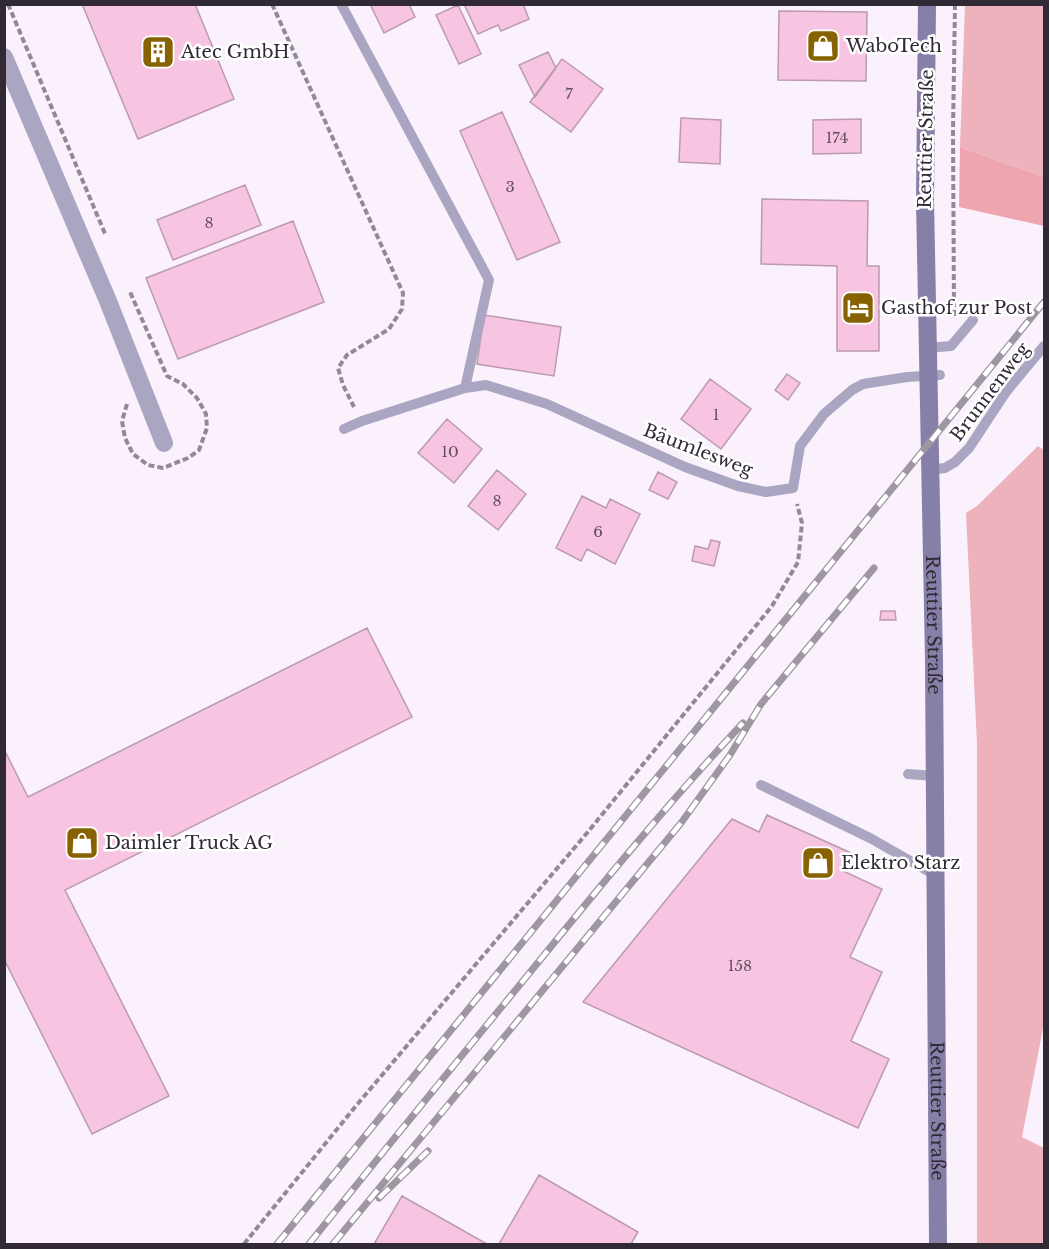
<svg xmlns="http://www.w3.org/2000/svg" width="1049" height="1249" font-family="'Libre Baskerville',serif">
	<rect width="100%" height="100%" fill="#faf1fd"/>
	<path fill="#edb2bb" d="M965 5H1044V177L960 147Z
		M1038 446 1044 450V1023L1022 1137 1044 1148V1244H977V744L966 513 977 506Z"/>
	<path fill="#eea5b0" d="M960 147 1044 177V226L959 207Z"/>
	<path fill="#f7c4e1" stroke="#bb9bad" stroke-width="1.5" d="M82 4H195L234 99 138 139Z
		M370 4H409L415 17 384 33Z
		M464 4H523L529 19 501 31 498 25 478 34Z
		M458 5 481 54 459 64 436 15Z
		M779 11 867 12 866 81 778 80Z
		M548 52 556 68 535 97 519 65Z
		M562 59 603 89 571 132 530 102Z
		M502 112 560 242 517 260 460 131Z
		M681 118 721 120 720 164 679 162Z
		M861 119V153L813 154V120Z
		M245 185 261 225 173 260 157 220Z
		M762 199 868 201 867 266H879V351H837V266L761 264Z
		M293 221 324 302 178 359 146 278Z
		M484 315 561 327 554 376 477 364Z
		M787 374 800 383 788 400 775 390Z
		M710 379 751 409 721 449 681 419Z
		M447 419 482 449 454 483 418 453Z
		M497 470 526 494 498 530 468 506Z
		M658 472 677 482 668 499 649 490Z
		M582 496 606 508 610 499 640 514 615 564 587 549 581 561 556 548Z
		M711 540 720 542 714 566 692 561 695 546 708 549Z
		M881 611H895L896 620H880Z
		M367 628 412 717 65 890 169 1096 92 1134 4 959V749L28 797Z
		M767 815 851 853 843 871 882 889 850 957 882 972 851 1041 889 1059 858 1128 583 1002 732 819 759 832Z
		M539 1175 638 1232 631 1244H499Z
		M402 1196 487 1244H374Z"/>
	<g fill="none" stroke-linecap="round" stroke-linejoin="round">
		<path stroke="#918994" stroke-width="4" stroke-dasharray="6 3" stroke-linecap="butt" d="M8 4 106 236
			M272 4 403 293 402 309 389 329 347 355 338 368 343 385 354 407
			M954 316 953 129 955 4
			M127 404 122 421 125 438 133 454 148 465 163 468 188 458 199 450 207 428 206 414 197 398 183 384 167 376 130 292
			M244 1244 355 1107 587 833 772 606 798 562 802 523 797 504"/>
		<path stroke="#aaa6c1" stroke-width="10" d="M341 4 489 280 465 388
			M927 348 951 346 973 320
			M344 429 362 421 465 388 486 385 547 404 685 467 738 486 766 492 793 488 800 446 824 414 852 390 863 384 907 377 940 375
			M929 470 945 468 955 462 969 448 1006 392 1044 346
			M908 774 935 776
			M761 785 870 838 935 875"/>
		<path stroke="#aaa6c1" stroke-width="18" d="M4 57 108 301 164 443"/>
		<path stroke="#867fa7" stroke-width="18" id="s1" d="M927 4 925 201 934 659 938 1244"/>
		<defs>
			<path id="rail" d="M379 1198 428 1151
				M277 1244 1044 302
				M309 1244C381 1154 454 1065 527 976 597 890 667 804 743 723
				M333 1244 681 823 730 755 761 704 874 568"/>
		</defs>
		<use href="#rail" stroke="#9e96a1" stroke-width="7"/>
		<use href="#rail" stroke="#fff" stroke-width="4.5" stroke-dasharray="14" stroke-linecap="butt"/>
	</g>
	<defs>
		<symbol id="shop-square" viewBox="-11 -11 22 22"><rect x="-9" y="-9" width="18" height="18" rx="4" fill="#866300" stroke="#fff"/><path d="M-5-2.5h2.3a2.7 3.5 0 0 1 5.4 0H5L5.5 6h-11ZM-1.5-2.5h3a1.5 2.3 0 0 0-3 0Z" fill="#fff"/></symbol>
		<symbol id="building-square" viewBox="-11 -11 22 22"><rect x="-9" y="-9" width="18" height="18" rx="4" fill="#866300" stroke="#fff"/><path d="M-4-6H4V6H1V3H-1V6H-4ZM-2.5-4.3h1.7v1.8h-1.7ZM.8-4.3h1.7v1.8H.8ZM-2.5-1h1.7V.8h-1.7ZM.8-1h1.7V.8H.8Z" fill="#fff"/></symbol>
		<symbol id="hotel-square" viewBox="-11 -11 22 22"><rect x="-9" y="-9" width="18" height="18" rx="4" fill="#866300" stroke="#fff"/><path d="M-6-4.5h1.5V1H6V5H4.5V3h-9V5H-6ZM-4 0a1.8 1.8 0 1 1 3.6 0ZM.5 0V-2.5h3Q6-2.5 6 0Z" fill="#fff"/></symbol>
	</defs>
	<g fill-rule="evenodd">
		<use href="#shop-square" x="804" y="27" width="38" height="38"/>
		<use href="#building-square" x="139" y="33" width="38" height="38"/>
		<use href="#hotel-square" x="839" y="289" width="38" height="38"/>
		<use href="#shop-square" x="63" y="824" width="38" height="38"/>
		<use href="#shop-square" x="799" y="844" width="38" height="38"/>
	</g>
	<g text-anchor="middle" dominant-baseline="central" stroke-width="5" stroke-linejoin="round" paint-order="stroke">
		<g font-size="15" fill="#62505f">
			<text x="569" y="93">7</text>
			<text x="837" y="137">174</text>
			<text x="510" y="186">3</text>
			<text x="209" y="222">8</text>
			<text x="716" y="414">1</text>
			<text x="450" y="451">10</text>
			<text x="497" y="500">8</text>
			<text x="598" y="531">6</text>
			<text x="740" y="965">158</text>
		</g>
		<g font-size="18" fill="#312934" stroke="#fff" text-anchor="start">
			<text x="846" y="46">WaboTech</text>
			<text x="181" y="52">Atec GmbH</text>
			<text x="881" y="308">Gasthof zur Post</text>
			<text x="105" y="843">Daimler Truck AG</text>
			<text x="841" y="863">Elektro Starz</text>
		</g>
		<g font-size="18" fill="#312934" stroke="#fff">
			<text transform="translate(926 139) rotate(-89)">Reuttier Straße</text>
			<text transform="translate(990 392) rotate(-53)">Brunnenweg</text>
			<text transform="translate(698 450) rotate(21)">Bäumlesweg</text>
			<text stroke="none"><textPath href="#s1" startOffset="621">Reuttier Straße</textPath></text>
			<text stroke="none"><textPath href="#s1" startOffset="1107">Reuttier Straße</textPath></text>
		</g>
	</g>
	<rect width="1049" height="1249" fill="none" stroke="#312934" stroke-width="12"/>
</svg>
